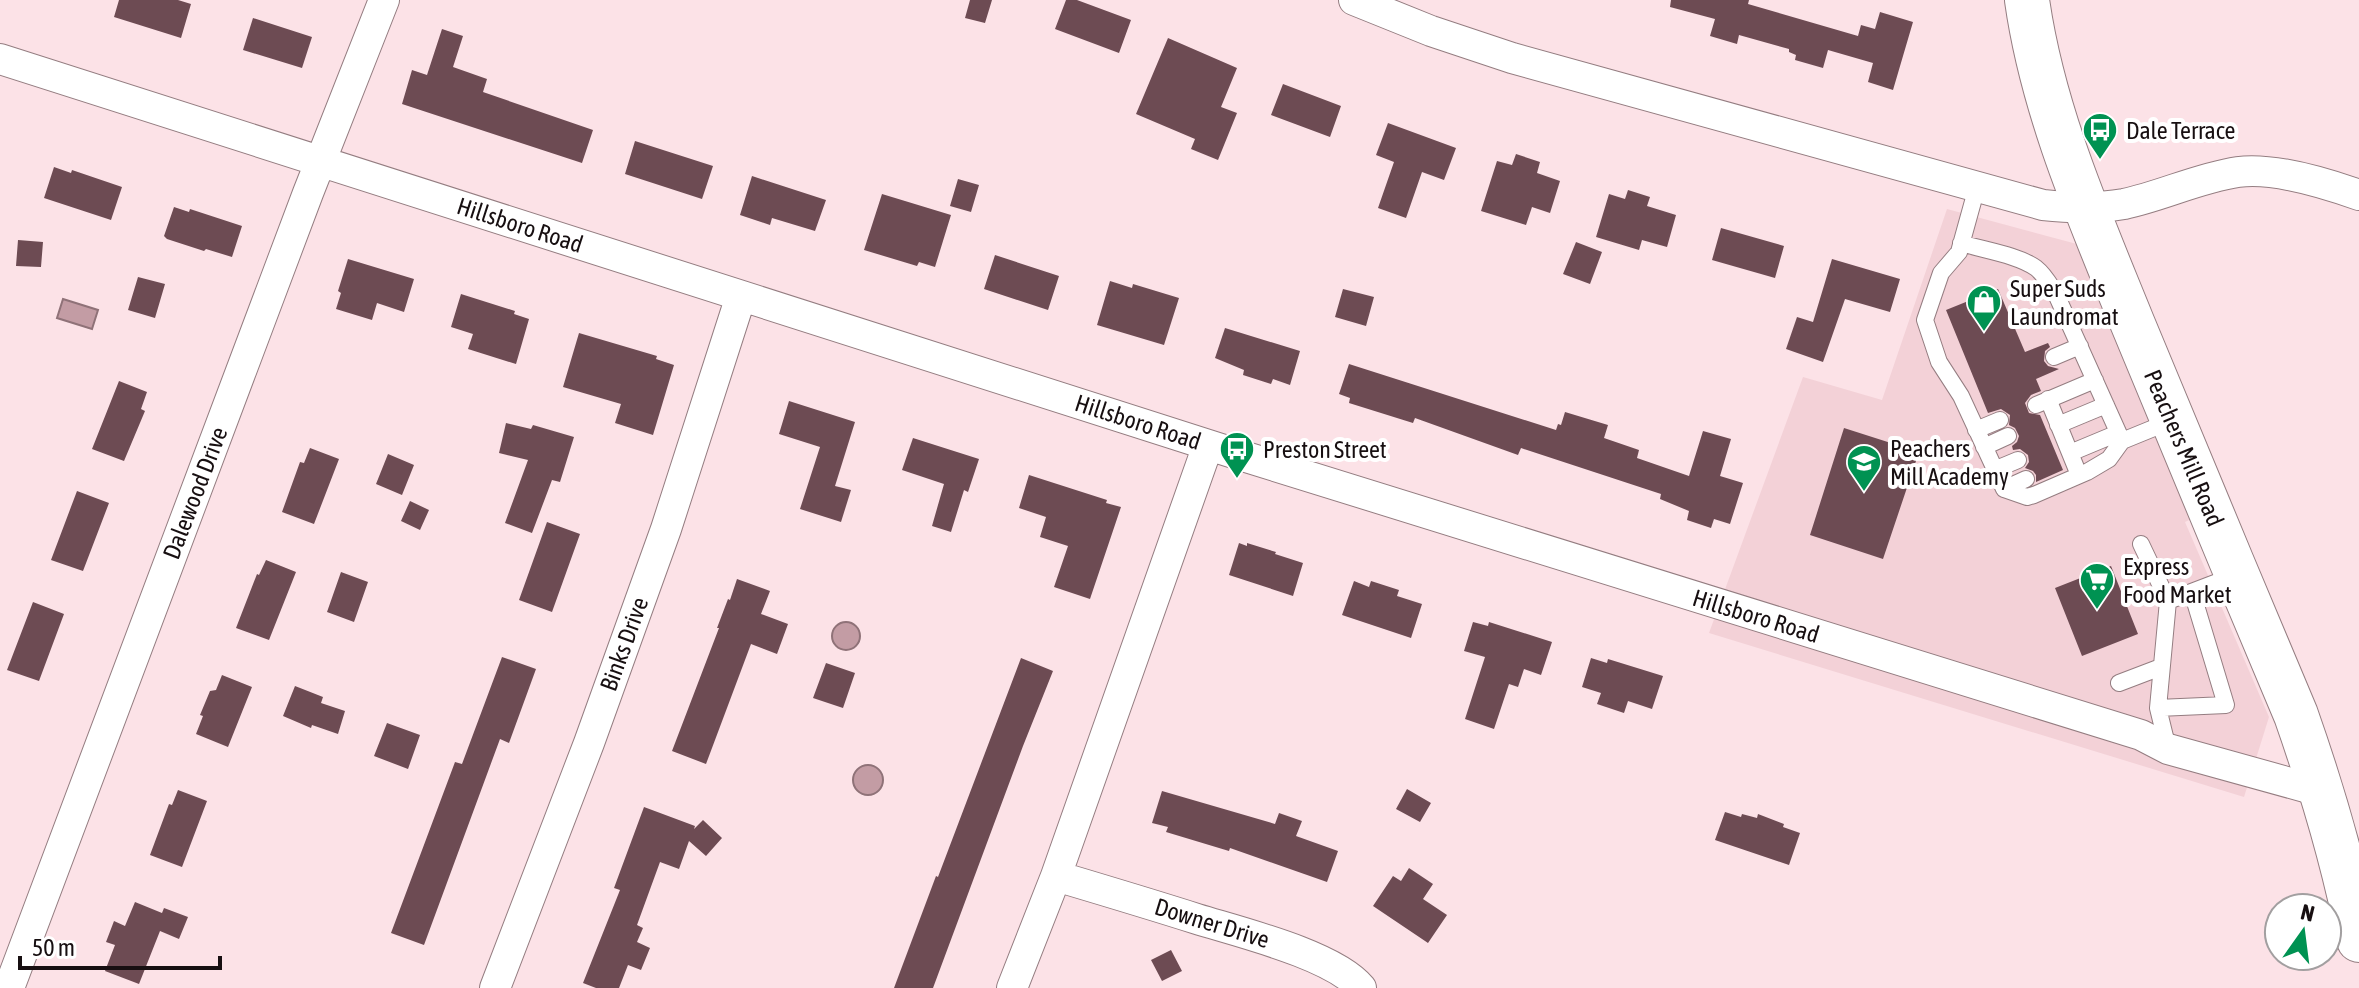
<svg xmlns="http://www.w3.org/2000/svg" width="2359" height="988" font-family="'Asap Condensed',sans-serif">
	<rect width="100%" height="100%" fill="#fce2e7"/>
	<path fill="#f3d1d7" d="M1947 209 2129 258 2231 500 2185 522 2269 717 2244 797 1709 633 1803 377 1882 400Z"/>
	<path fill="#c39ca4" stroke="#8f7278" stroke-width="2" d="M63 299 98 310 92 329 57 318Z
		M832 636a14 14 0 1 1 28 0a14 14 0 1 1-28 0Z
		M853 780a15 15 0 1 1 30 0a15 15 0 1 1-30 0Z"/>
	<path fill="#6d4b53" d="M119 0H178L191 4 181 38 114 17Z
		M970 0H992L985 23 965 18Z
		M1066 0H1077L1131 20 1119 53 1055 29Z
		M1671 0H1749L1748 4 1858 36 1861 25 1875 29 1880 12 1913 22 1893 90 1868 82 1873 63 1828 50 1823 68 1795 60 1796 55 1789 52V49L1739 35 1737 44 1710 36 1715 19 1670 7Z
		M253 18 312 37 302 68 243 50Z
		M442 29 463 36 453 67 487 79 483 92 593 130 582 163 402 104 412 70 427 75Z
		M1168 38 1237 68 1221 107 1237 113 1218 160 1191 149 1195 139 1136 114Z
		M1283 84 1341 106 1330 137 1271 115Z
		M1388 123 1456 148 1444 180 1422 172 1406 218 1378 208 1394 162 1376 155Z
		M635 141 713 166 702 199 625 174Z
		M1516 154 1540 162 1537 173 1560 181 1550 213 1532 207 1526 225 1481 211 1497 161 1512 165Z
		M54 167 71 173 72 170 122 187 111 220 44 198Z
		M752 176 826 200 815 231 772 218 770 225 740 215Z
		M958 179 979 185 971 212 950 206Z
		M1628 190 1650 197 1647 206 1676 215 1667 247 1642 240 1639 250 1596 237 1609 194 1625 199Z
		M882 194 951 215 935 267 919 262 917 266 864 250Z
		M174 207 189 212 190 209 242 226 232 257 206 249 204 251 167 239 164 236Z
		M1721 228 1784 246 1775 278 1712 260Z
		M18 240 43 242 41 267 16 266Z
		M1576 242 1602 252 1590 284 1563 274Z
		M995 255 1059 276 1048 310 984 289Z
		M348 259 414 279 404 312 377 303 372 320 336 309 341 293 338 291Z
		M1832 259 1900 279 1890 312 1845 299 1823 362 1786 349 1797 317 1813 322Z
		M138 277 165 284 155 318 128 310Z
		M1110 281 1132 288 1133 284 1179 298 1164 345 1097 325Z
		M1343 289 1374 297 1366 326 1335 317Z
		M1998 289 2025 352 2048 343 2050 347 2045 351 2044 361 2048 366 2059 369 2036 379 2041 391 2031 395 2025 403 2029 413 2040 415 2063 470 2036 482V475L2033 471 2025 468 2029 462 2028 455 2020 449 2013 450 2012 446 2017 442 2019 436 2015 428 2009 425 2010 415 2001 409 1988 413 1946 310Z
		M461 294 515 311 514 314 529 319 516 364 468 349 473 334 451 327Z
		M1225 328 1300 351 1290 385 1273 379 1271 384 1243 375 1244 370 1215 358Z
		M579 333 657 356 656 359 674 365 653 435 615 423 621 404 563 387Z
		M1349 364 1556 430 1558 424 1561 425 1565 412 1608 425 1604 438 1639 450 1637 458 1689 476 1703 431 1731 439 1720 476 1743 483 1730 524 1714 519 1711 528 1687 520 1689 511 1660 499 1661 494 1521 448 1518 455 1415 418 1413 423 1349 403 1350 398 1339 394Z
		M119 381 147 392 141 409 145 411 124 461 92 449Z
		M789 401 855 422 835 486 851 490 841 522 800 509 820 447 779 434Z
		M506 423 531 429 533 425 574 437 560 482 552 480 532 533 505 523 528 460 499 453Z
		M1844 428 1919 452 1883 559 1810 535Z
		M913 438 979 459 968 492 964 490 951 532 932 526 944 484 902 470Z
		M310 448 339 459 314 524 282 512 300 462 304 463Z
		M388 454 414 465 402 495 376 484Z
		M1029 475 1107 500 1106 503 1121 507 1090 599 1054 587 1068 546 1040 537 1046 517 1019 508Z
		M77 491 109 503 83 571 51 560Z
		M410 501 429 510 420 530 401 521Z
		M547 522 580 534 552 612 519 600Z
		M1239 543 1247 546V543L1276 552 1275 554 1303 563 1293 596 1229 575Z
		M266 560 296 572 269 640 236 628 257 574 259 575Z
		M2111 566 2138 634 2082 656 2055 588Z
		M341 572 368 582 354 622 327 612Z
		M737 579 770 591 761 614 788 624 777 654 751 644 706 764 672 751 719 628H717L728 599 730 600Z
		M1354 581 1369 587 1371 581 1399 590 1397 596 1422 604 1411 638 1342 615Z
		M33 602 64 614 39 681 7 670Z
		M1473 622 1488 626 1489 622 1552 642 1541 675 1524 669 1518 687 1509 684 1494 729 1465 719 1485 657 1464 651Z
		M502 657 536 669 509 743 500 739 424 945 391 933 455 762 462 764Z
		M1021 658 1053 671 1023 746 933 988H894L936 876 938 877Z
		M1591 658 1607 663 1608 659 1663 676 1652 709 1628 701 1624 713 1597 704 1601 693 1582 687Z
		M826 663 855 673 843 708 813 698Z
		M222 675 252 687 228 747 196 734 203 716 200 715 210 691 216 690Z
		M295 686 323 697 321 703 345 711 338 734 312 725 311 728 283 716Z
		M387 723 420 735 408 769 374 756Z
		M1407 789 1431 803 1420 822 1396 809Z
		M178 790 207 801 182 867 150 855 169 804 172 805Z
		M1162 791 1275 824 1279 813 1302 821 1296 836 1338 851 1327 882 1230 848 1229 851 1166 832 1168 827 1152 823Z
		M644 807 695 826 694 829 703 820 722 838 706 856 689 841 679 869 660 862 637 925 643 928 637 942 650 948 641 970 628 965 619 988H596L583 983 620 890 614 888Z
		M1725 812 1741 817 1742 814 1757 818 1758 814 1784 824 1783 827 1800 833 1789 865 1715 840Z
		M1409 868 1433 884 1423 899 1447 915 1428 943 1373 906 1393 876 1401 881Z
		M135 902 162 913 164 908 188 917 179 939 160 931 139 984 105 971 115 945 106 942 114 921 125 926Z
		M1171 950 1182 971 1162 981 1151 960Z"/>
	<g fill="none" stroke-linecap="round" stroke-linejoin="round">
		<defs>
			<path id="lane" d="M1977 187 1959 252 1941 273 1925 320 1939 362 1961 396 2004 489 2027 497 2034 495 2087 472 2109 459 2122 441
				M1961 243C1983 250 2018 255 2036 268 2045 275 2050 285 2056 294L2122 441 2171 421
				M2054 357 2080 346
				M2048 399 2079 475
				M2036 405 2095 380
				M2058 425 2106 405
				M1976 430 2000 420
				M1984 447 2008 436
				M2070 453 2118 433
				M1994 470 2018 460
				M2004 489 2026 479
				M2141 544 2168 601 2236 575
				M2168 601 2158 708 2168 749
				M2119 683 2161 667
				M2158 708 2226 705 2192 592"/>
			<path id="street" d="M1354 0 1431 31 1512 58 2043 205C2071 208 2096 209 2124 204 2162 196 2198 178 2238 172 2274 167 2325 183 2359 195
				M0 59 1246 457 2141 735 2168 749 2323 792
				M1056 876C1103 890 1150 904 1197 919 1239 932 1334 955 1361 988
				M9 988 308 193 384 0
				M495 988 589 743 666 529 741 296
				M1012 988 1056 876 1208 445"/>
			<path id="primary" d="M2027 0C2043 113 2090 218 2132 322 2186 454 2241 584 2296 715 2322 789 2344 863 2359 940"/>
		</defs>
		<use href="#lane" stroke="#947d81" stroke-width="18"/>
		<use href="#street" stroke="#947d81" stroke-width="32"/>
		<use href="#primary" stroke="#947d81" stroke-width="46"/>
		<use href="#lane" stroke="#fff" stroke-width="16"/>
		<use href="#street" stroke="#fff" stroke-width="30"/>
		<use href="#primary" stroke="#fff" stroke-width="44"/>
	</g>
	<defs>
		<symbol id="bus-pin" viewBox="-11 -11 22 30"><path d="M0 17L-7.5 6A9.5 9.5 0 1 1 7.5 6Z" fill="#009252" stroke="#fff"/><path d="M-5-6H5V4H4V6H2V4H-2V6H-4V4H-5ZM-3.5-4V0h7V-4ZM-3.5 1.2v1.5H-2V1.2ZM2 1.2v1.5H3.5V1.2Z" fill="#fff"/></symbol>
		<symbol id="shop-pin" viewBox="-11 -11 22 30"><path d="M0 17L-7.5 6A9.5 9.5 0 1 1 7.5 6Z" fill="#009252" stroke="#fff"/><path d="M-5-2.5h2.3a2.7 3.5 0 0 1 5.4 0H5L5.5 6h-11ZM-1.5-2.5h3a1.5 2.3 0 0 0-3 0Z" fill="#fff"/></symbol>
		<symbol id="school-pin" viewBox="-11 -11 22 30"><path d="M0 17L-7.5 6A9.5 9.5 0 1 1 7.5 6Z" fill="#009252" stroke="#fff"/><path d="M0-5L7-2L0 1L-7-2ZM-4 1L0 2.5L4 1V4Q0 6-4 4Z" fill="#fff"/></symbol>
		<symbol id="supermarket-pin" viewBox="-11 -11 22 30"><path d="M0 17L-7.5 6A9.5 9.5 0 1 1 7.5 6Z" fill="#009252" stroke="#fff"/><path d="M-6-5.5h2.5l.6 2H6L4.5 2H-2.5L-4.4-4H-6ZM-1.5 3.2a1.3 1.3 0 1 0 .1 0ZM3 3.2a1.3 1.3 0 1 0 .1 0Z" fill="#fff"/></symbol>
	</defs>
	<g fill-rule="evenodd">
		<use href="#bus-pin" x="2080" y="110" width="40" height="54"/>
		<use href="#shop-pin" x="1964" y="282" width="40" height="54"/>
		<use href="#bus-pin" x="1217" y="429" width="40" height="54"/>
		<use href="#school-pin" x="1844" y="442" width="40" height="54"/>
		<use href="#supermarket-pin" x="2077" y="560" width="40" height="54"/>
	</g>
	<g text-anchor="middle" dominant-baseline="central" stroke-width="8" stroke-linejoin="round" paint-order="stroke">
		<g font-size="24" fill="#170f11" stroke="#fff" text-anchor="start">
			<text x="2126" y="130">Dale Terrace</text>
			<text x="2010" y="288">Super Suds<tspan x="2010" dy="28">Laundromat</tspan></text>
			<text x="1890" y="448">Peachers<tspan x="1890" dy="28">Mill Academy</tspan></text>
			<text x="1263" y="449">Preston Street</text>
			<text x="2123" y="566">Express<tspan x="2123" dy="28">Food Market</tspan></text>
		</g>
		<g font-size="24" fill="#170f11" stroke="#fff">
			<text transform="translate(520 225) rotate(18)">Hillsboro Road</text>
			<text transform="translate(1138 422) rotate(18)">Hillsboro Road</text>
			<text transform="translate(2184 448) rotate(67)">Peachers Mill Road</text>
			<text transform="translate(195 493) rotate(-69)">Dalewood Drive</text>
			<text transform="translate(1756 616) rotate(17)">Hillsboro Road</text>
			<text transform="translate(624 644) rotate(-70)">Binks Drive</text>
			<text transform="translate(1212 923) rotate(17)">Downer Drive</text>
		</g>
	</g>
	<g transform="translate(2303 932) rotate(14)"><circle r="38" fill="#ffffff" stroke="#a29fa0" stroke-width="2"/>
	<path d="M0-6L14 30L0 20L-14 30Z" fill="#009252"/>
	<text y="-12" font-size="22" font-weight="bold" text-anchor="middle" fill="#170f11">N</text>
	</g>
	<path d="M20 956v12h200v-12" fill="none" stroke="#170f11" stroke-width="4"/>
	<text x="32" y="956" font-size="24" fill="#170f11" stroke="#ffffff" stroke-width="6" paint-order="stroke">50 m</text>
</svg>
